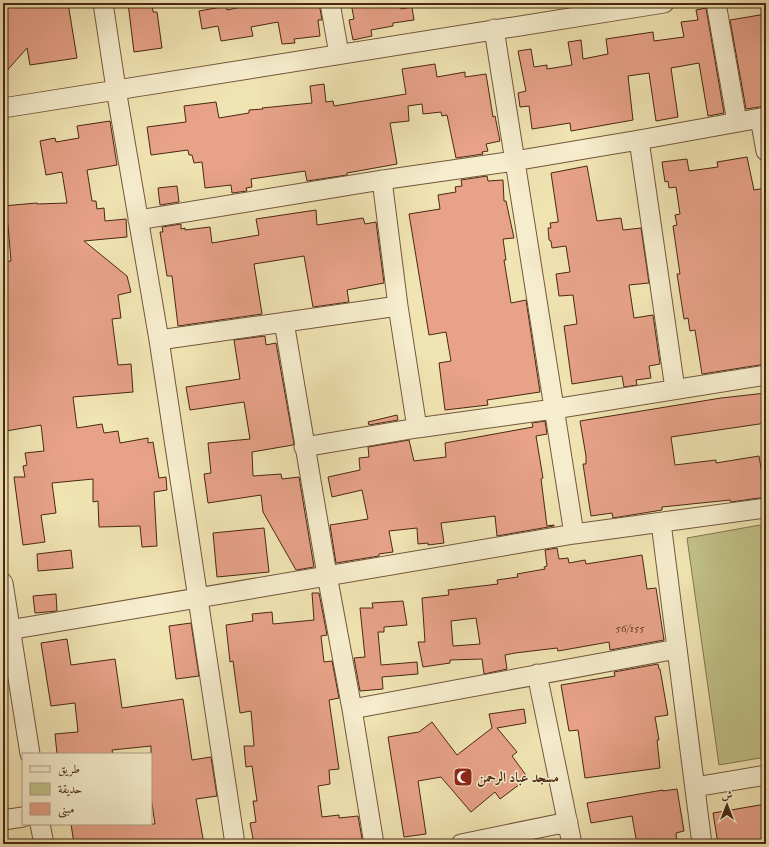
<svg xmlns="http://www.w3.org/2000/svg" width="769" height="847" font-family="'IM FELL Double Pica',Amiri,serif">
	<rect width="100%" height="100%" fill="#f1e4b3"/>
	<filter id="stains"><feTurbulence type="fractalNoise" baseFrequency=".005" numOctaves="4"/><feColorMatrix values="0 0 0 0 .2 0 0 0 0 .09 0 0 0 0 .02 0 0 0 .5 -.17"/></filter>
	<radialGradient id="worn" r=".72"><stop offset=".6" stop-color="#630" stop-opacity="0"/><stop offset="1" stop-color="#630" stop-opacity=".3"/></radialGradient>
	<path fill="#c1c288" stroke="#85754e" d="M766 524V757L719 765 687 538Z"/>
	<path fill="#e7a288" stroke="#492814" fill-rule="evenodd" d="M3 3H68L77 58 30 65 27 48 3 75Z
		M128 3H152L153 12H157L162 48 134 52Z
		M261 3H319L322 20H318L320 36 294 39 295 43 282 44 278 22 251 27 253 36 221 41 218 26 202 29 199 11 227 6V10Z
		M351 3H400L401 9 412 7 414 20 393 23V26L371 30 372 36 353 40 349 20 354 19Z
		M706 8 724 113 708 116 699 63 671 68 678 117 656 121 649 73 628 76 633 120 571 131 570 123 532 129 529 106 520 107 518 93 526 91 518 51 531 49 534 67 547 65V69L572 65 568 42 581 40 583 59 608 54 606 39 653 32 654 41 684 37 681 22 698 20 696 10Z
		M766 14V106L746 109 730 20Z
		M435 64 437 77 465 72V77L486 74 493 117 495 116 500 141 486 144 488 151 482 152 483 154 456 158 447 115 442 116 441 112 423 114 422 104 408 106 409 121 390 123 397 164 347 173V175L307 181 305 171 251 179 252 187 246 188 247 191 232 193 231 185 205 188 202 162 194 163 192 155H189L188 150 151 155 147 127 186 122 184 106 216 102 219 118 249 113V110L263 109 262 108 312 103 310 86 324 84 326 102 333 101 334 106 406 94 402 69Z
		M110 121 117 165 87 170 92 201H96L97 209 104 208 105 221 126 219 127 237 84 241 127 276 131 292 118 295 121 318 112 319 118 365 131 364 133 392 73 397 77 428 102 424 104 433 118 431 120 443 148 438V443L153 442 159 478 166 477 167 490 154 492 157 546 142 547 140 526 99 527 98 501 93 502V479L52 483 56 513 41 515 45 542 23 545 14 477H25L23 466 27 465 25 453 44 451 41 425 6 431 3 412V262L11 261 8 225 3 226V206L37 203V204L67 203 62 172 46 175 40 141 55 138 56 142 79 138 77 126Z
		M747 157 754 190 766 188V364L702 374 695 330 690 331 688 318 684 319 677 274H680L673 226 677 225 675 215 680 214 676 187 669 188 668 181 665 182 662 162 687 159 689 171 718 167 717 162Z
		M587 166 597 221 621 218 623 230 641 228 649 283 629 285 634 318 653 315 660 364 649 366 651 378 636 380 637 385 624 387 622 376 572 384 564 326 577 324 573 295 559 296 556 274 570 272 566 246 552 248 551 241 549 240 548 228H551L550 223 558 222V220L551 173Z
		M487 176 488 181 503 180 504 201H506L514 238 503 239 506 260H504L511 303 526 300 540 392 487 400 488 405 445 410 439 363 451 361 446 332 429 335 409 214 440 209 438 195 456 192 455 187 462 186 461 180Z
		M177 186 179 202 160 205 158 188Z
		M316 210 317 225 363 218 365 224 376 222 384 283 347 290 349 302 313 307 304 256 254 264 262 314 178 326 172 276H167L160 232H163L162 227 181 224V229L185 228V230L210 227 212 243 259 235 256 219Z
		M265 336 266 345 276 343 294 444 293 445 252 452 253 476 281 474 282 479 299 477 314 567 296 570 263 512 261 495 208 503 204 474 211 473 208 443 250 439 244 402 190 410 186 387 240 379 234 340Z
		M766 393V423L671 437 675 465 716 460V463L759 456 766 497 731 502 730 500 662 507V510L613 518 612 513 591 516 583 464H586V456L580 421 721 398Z
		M397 415 398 420 369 425 368 422Z
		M545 421 547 434 536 436 543 478 541 479 547 526 554 525V526L497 536 495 516 441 523 444 543 428 545V543L418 544 417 528 389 531 393 552 379 554V556L336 563 330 525 368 519 362 490 332 497 328 477 360 470 359 458 369 457 368 447 409 440 414 461 446 457 445 443 533 427 532 423Z
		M264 528 269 572 217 577 213 533Z
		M557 548 559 559 568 558 569 563 585 560 586 564 642 555 647 589 656 588 664 640 610 650 609 642 558 651 557 648 515 653 505 655 507 669 484 674 482 659 450 660V663L423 667 418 642H425L422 598 449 595 448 590 498 584 497 580 518 577 517 574 545 569 544 567 547 566 545 550ZM476 618 480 644 453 646 451 621Z
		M71 550 73 568 38 571 37 554Z
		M312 593H319L327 635 321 636 324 662 332 661 339 698 329 700 339 769 329 770 330 784 318 786 322 817 339 815V818L358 816 363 844H254L250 823 256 822 253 801H257L252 766 246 767 244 746H254L251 711 240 713 233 661 230 662 226 625 253 621 252 614 272 612 273 624 314 620Z
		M56 594 57 611 35 613 33 596Z
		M403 601 407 625 384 627V632H378L381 665 417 662 418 674 382 677 383 689 360 691 354 658 365 657 360 608H373L372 603Z
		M191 623 199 676 176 679 169 626Z
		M67 639 71 665 115 659 122 708 183 699 192 760 211 757 217 796 196 799 204 844H74L71 824H155L151 797V746L112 750 113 754H57L55 734 78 732 75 703 51 706 41 643Z
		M658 664 659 669H660L668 715 655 717 659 740H657L660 768 585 778 578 730 569 731 561 685 615 676 614 672Z
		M524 709 526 723 497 728 517 752 512 756 528 778 500 799 495 792 471 812 441 777 418 781 426 834 404 837 388 737 419 732 432 722 457 755 492 728 489 714Z
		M677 789 684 831 676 833 677 844H637L632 816 591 823 587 803 663 790V791Z
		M766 804V844H718L713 813Z"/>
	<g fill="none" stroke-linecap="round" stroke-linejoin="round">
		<defs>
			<path id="street" d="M103 3 116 89 159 340 235 844
				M330 3 339 54
				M716 3 737 122
				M494 29 574 534
				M3 108 664 3
				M760 118 766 151
				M639 140 675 389
				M382 180 398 306 417 428
				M138 220 382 180 514 161 639 140 766 117
				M284 322 327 575 352 709 374 844
				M159 340 398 306
				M304 447 417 428 554 409 766 375
				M661 523 702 844
				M3 583 30 754
				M3 631 574 534 766 508
				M537 674 572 844
				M352 709 677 649
				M695 787 766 775
				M3 820 23 817
				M40 824 44 844
				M461 844 568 822"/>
		</defs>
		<use href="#street" stroke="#73573c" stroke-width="21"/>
		<use href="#street" stroke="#f6edce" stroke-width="19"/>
	</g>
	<defs>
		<symbol id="mosque-square" viewBox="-11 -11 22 22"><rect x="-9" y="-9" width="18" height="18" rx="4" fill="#8f2418" stroke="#f6edce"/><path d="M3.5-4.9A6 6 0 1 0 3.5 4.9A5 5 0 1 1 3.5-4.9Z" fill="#fff"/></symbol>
	</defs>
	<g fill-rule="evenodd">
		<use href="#mosque-square" x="452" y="766" width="22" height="22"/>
	</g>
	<g text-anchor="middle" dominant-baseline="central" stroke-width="3" stroke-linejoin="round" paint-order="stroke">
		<g font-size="12" fill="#704631">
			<text x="630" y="628">56/155</text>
		</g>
		<g font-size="14" font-weight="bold" fill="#492814" stroke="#f6edce" text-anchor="start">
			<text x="477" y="777">مسجد عباد الرحمن</text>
		</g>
	</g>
	<rect width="769" height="847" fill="none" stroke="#f1e4b3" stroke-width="16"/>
	<rect x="4" y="4" width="761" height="839" fill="none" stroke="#492814" stroke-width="2"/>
	<rect x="8" y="8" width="753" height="831" fill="none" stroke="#492814"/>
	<rect x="22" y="753" width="130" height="72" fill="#f6edce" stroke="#b19e84"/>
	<rect x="30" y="766" width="20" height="6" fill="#f6edce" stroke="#b19e84"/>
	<text x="58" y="773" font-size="12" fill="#492814">طريق</text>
	<rect x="30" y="783" width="20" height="12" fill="#c1c288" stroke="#b19e84"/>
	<text x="58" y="793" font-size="12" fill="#492814">حديقة</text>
	<rect x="30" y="803" width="20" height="12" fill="#e7a288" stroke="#b19e84"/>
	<text x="58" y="813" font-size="12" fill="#492814">مبنى</text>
	<g transform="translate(727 805)" stroke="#f6edce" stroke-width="3" paint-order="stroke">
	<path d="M0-3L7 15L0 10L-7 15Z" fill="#492814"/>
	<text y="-6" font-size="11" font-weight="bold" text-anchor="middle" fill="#492814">ش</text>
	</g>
	<rect width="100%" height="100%" filter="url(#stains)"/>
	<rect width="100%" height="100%" fill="url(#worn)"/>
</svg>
